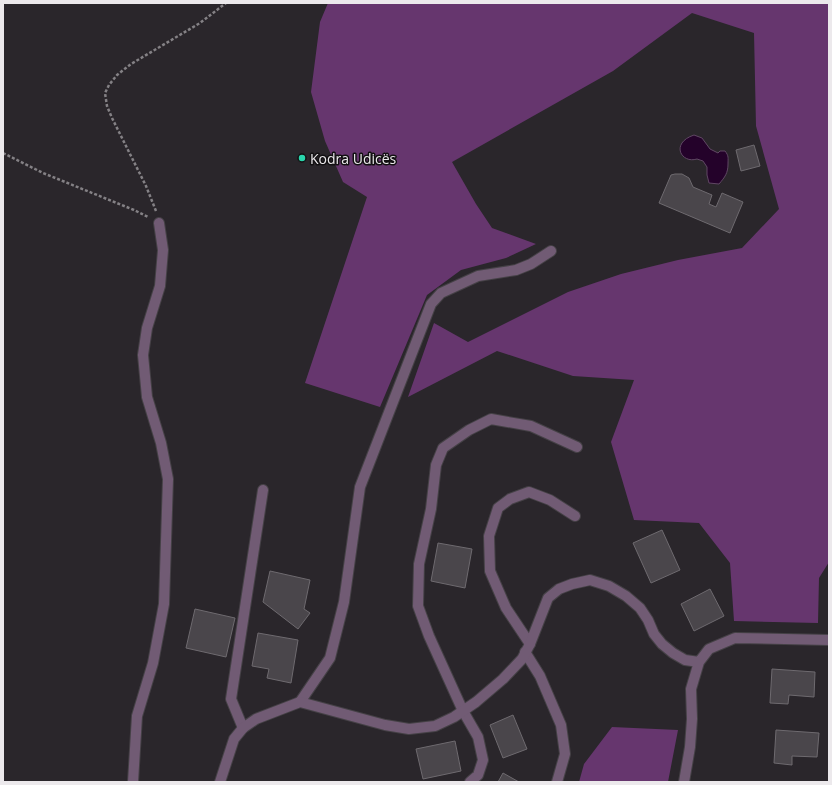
<svg xmlns="http://www.w3.org/2000/svg" width="832" height="785" font-family="'Open Sans',sans-serif">
	<rect width="100%" height="100%" fill="#2a262b"/>
	<path fill="#66366e" d="M328 3H829V562L819 578 818 623 734 621 730 563 699 523 634 520 611 442 634 380 573 376 497 351 408 397 434 323 468 342 568 292 621 274 678 260 742 248 779 209 756 126 754 33 692 13 613 71 452 162 476 204 492 228 536 244 506 258 461 270 427 295 380 407 305 383 367 197 343 182 325 141 311 92 320 22Z
		M612 727 678 730 668 782H579L584 764Z"/>
	<path fill="#24022a" stroke="#604764" d="M694 135 702 138 710 149 718 153 720 151H725C729 156 728 158 728 164 728 173 725 177 719 184L709 183 707 175V167L703 161 697 159C681 164 670 143 694 135Z"/>
	<path fill="#4a464b" stroke="#6e6a6f" d="M754 145 760 166 741 171 736 150Z
		M675 174H682L689 178 693 187 712 195 709 204 716 207 722 193 743 202 730 233 659 203 671 175Z
		M662 530 680 570 651 583 633 543Z
		M438 543 472 549 465 588 431 581Z
		M270 571 310 580 304 609 310 613 298 629 263 602Z
		M710 589 724 616 694 631 681 604Z
		M195 609 235 618 226 657 186 648Z
		M258 633 298 640 291 683 267 678 269 669 252 666Z
		M772 669 815 672 814 697 789 695 788 704 770 703Z
		M513 715 527 749 503 758 490 725Z
		M776 730 819 733 817 757 792 756V765L774 763Z
		M455 741 461 771 423 779 416 749Z
		M503 773 519 782H498Z"/>
	<g fill="none" stroke-linecap="round" stroke-linejoin="round">
		<defs>
			<path id="lane" d="M530 644 506 608 490 571 489 536 498 508 510 499 529 492 550 500 575 516
				M525 652 540 676 561 725 565 754 557 782
				M300 702 330 658 344 602 360 487 431 304 441 293 478 276 516 270 531 264 551 251
				M243 728 231 699 263 490
				M470 782 478 775 483 760 478 737 463 711 429 636 418 606 419 564 431 509 436 465 443 448 469 430 491 419 531 426 577 447"/>
			<path id="street" d="M133 782 137 716 153 663 164 604 168 479 161 443 147 397 143 355 147 328 160 286 163 250 159 223
				M220 782 234 739 243 728 256 719 300 702 385 725 409 729 435 726 454 717 476 702 503 679 522 659 530 644 548 598 559 589 572 584 590 580 609 586 626 596 640 608 648 620 654 634 662 644 673 653 685 660 699 662
				M684 782 690 747 692 719 691 689 699 662 709 649 735 638 829 640"/>
		</defs>
		<use href="#lane" stroke="#454146" stroke-width="12"/>
		<use href="#street" stroke="#454146" stroke-width="12"/>
		<path stroke="#848185" stroke-width="2.5" stroke-dasharray="3 2" stroke-linecap="butt" d="M3 153 43 173 134 210 148 217
			M156 211 146 186 112 118 107 106 105 93 109 85 117 75 131 64 200 23 226 3"/>
		<use href="#lane" stroke="#715b74" stroke-width="10"/>
		<use href="#street" stroke="#715b74" stroke-width="10"/>
	</g>
	<circle fill="#2ad5ac" stroke="#121012" stroke-width="1.5" cx="302" cy="158" r="4"/>
	<g text-anchor="middle" dominant-baseline="central" stroke-width="3" stroke-linejoin="round" paint-order="stroke">
		<g font-size="14" fill="#ece9ec" stroke="#121012" text-anchor="start">
			<text x="310" y="158">Kodra Udicës</text>
		</g>
	</g>
	<rect width="832" height="785" fill="none" stroke="#ece9ec" stroke-width="8"/>
</svg>
